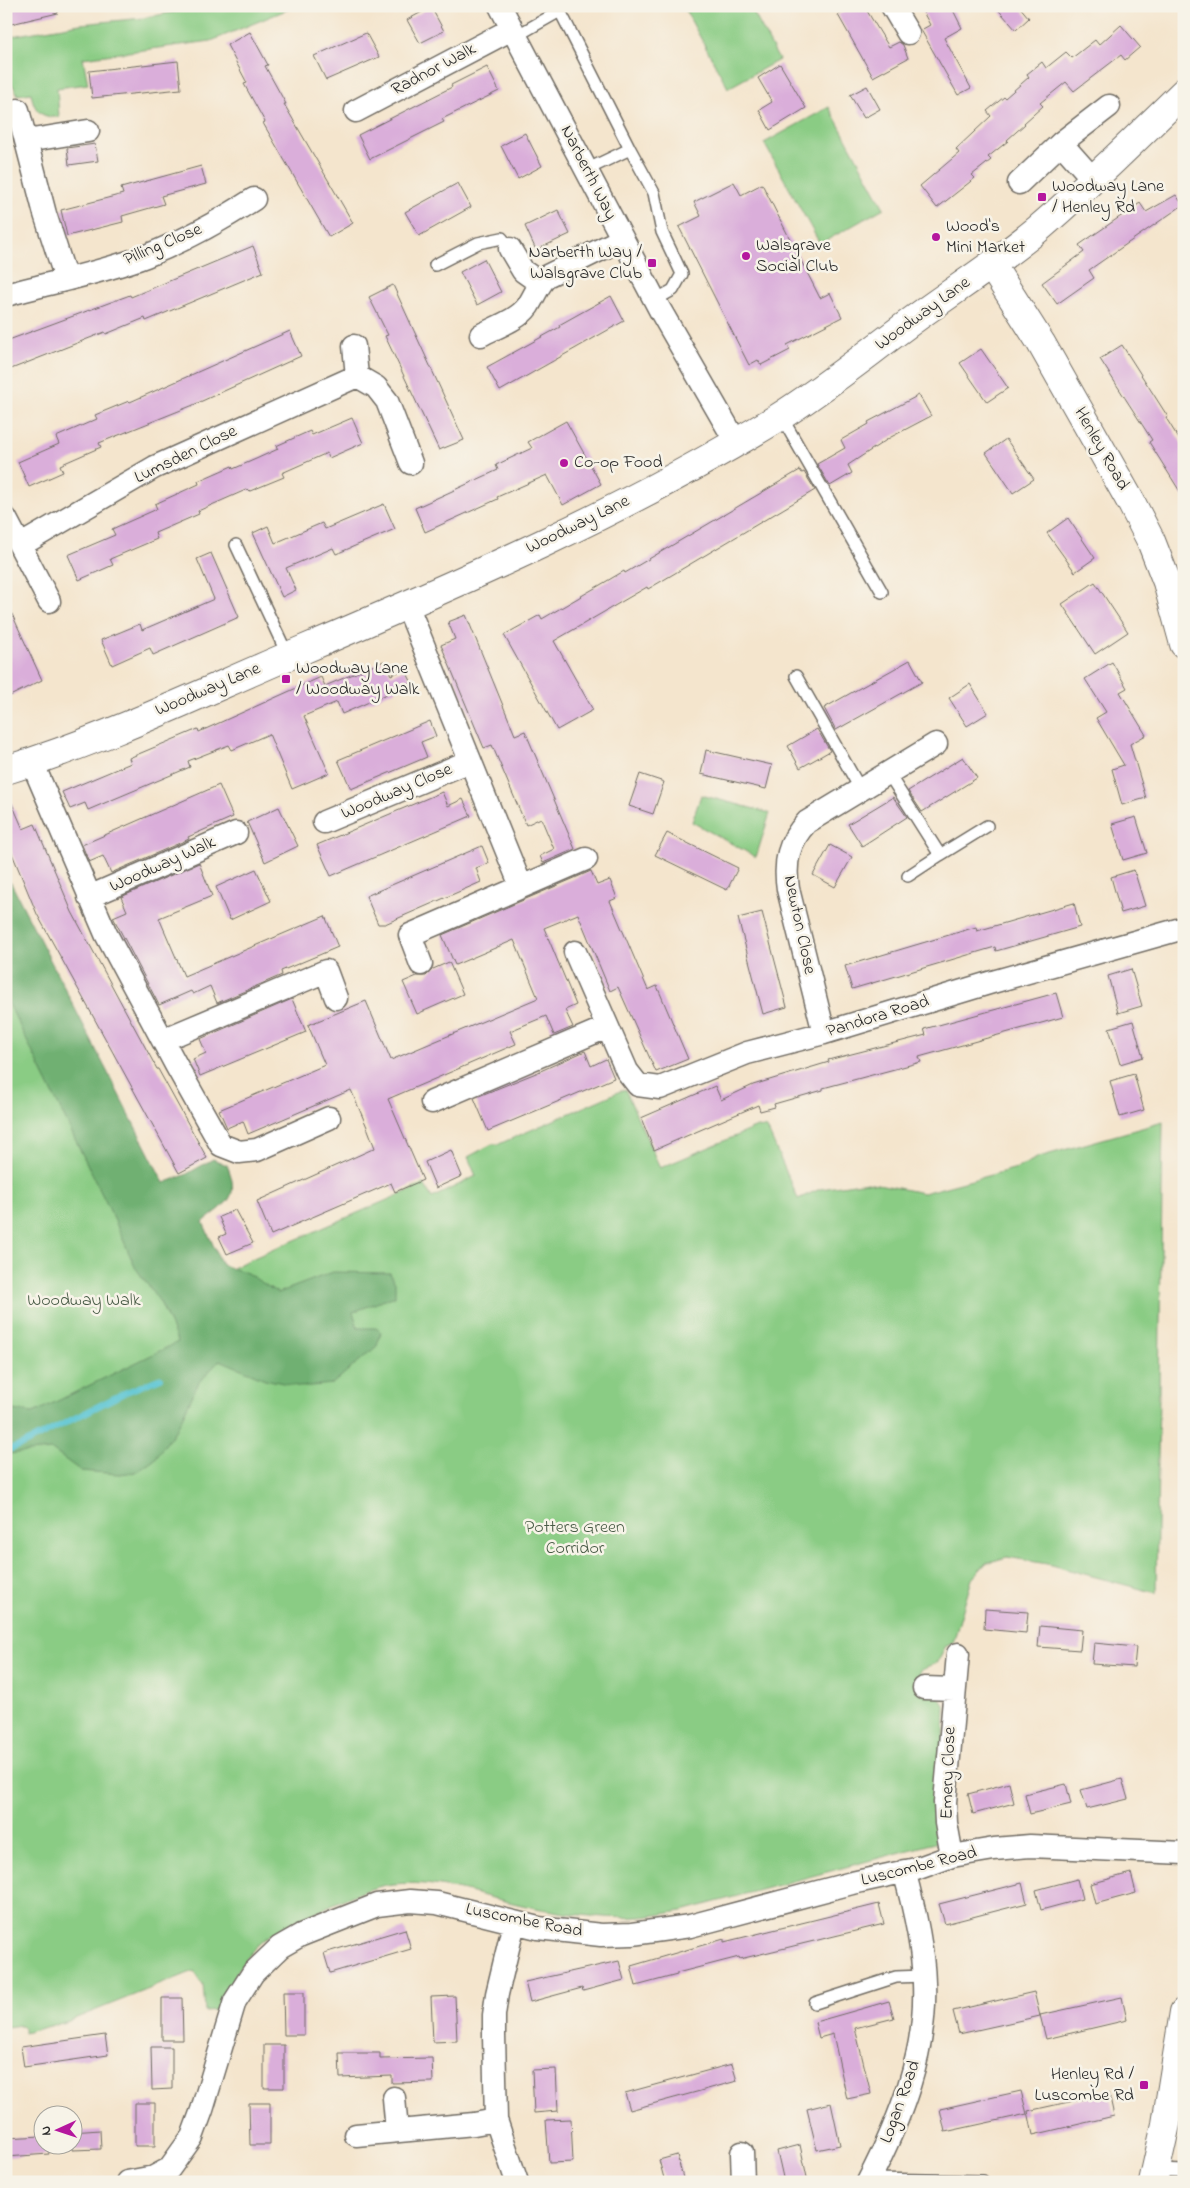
<svg xmlns="http://www.w3.org/2000/svg" width="1190" height="2188" font-family="'Indie Flower',sans-serif">
	<rect width="100%" height="100%" fill="#f7f3e8"/>
	<filter id="ink" filterUnits="userSpaceOnUse"><feTurbulence type="fractalNoise" baseFrequency=".02" numOctaves="2"/><feDisplacementMap in="SourceGraphic" scale="10" xChannelSelector="R" yChannelSelector="G"/><feConvolveMatrix kernelMatrix="1 2 1 2 8 2 1 2 1" color-interpolation-filters="sRGB"/></filter>
	<filter id="wash" filterUnits="userSpaceOnUse"><feTurbulence type="fractalNoise" baseFrequency=".0096" numOctaves="4" result="noise"/><feDisplacementMap in="SourceGraphic" scale="20" xChannelSelector="R" yChannelSelector="G"/><feGaussianBlur stdDeviation="1.12" result="paint"/><feColorMatrix in="noise" values="0 0 0 0 0 0 0 0 0 0 0 0 0 0 0 0 0 1.4 0 .05"/><feComposite in="paint" operator="in"/></filter>
	<g filter="url(#wash)">
		<rect width="100%" height="100%" fill="#f4e5cd"/>
		<path fill="#8acc84" stroke="#5a7c58" d="M203 6H296L211 41 83 58 88 84 57 88 59 117C41 118 34 111 31 93L18 95 11 82 6 78V37L80 24 144 18Z
			M683 6H750L779 60 728 88Z
			M829 107 884 208 820 244 764 143Z
			M701 795 770 813 756 857 692 822Z
			M6 981 226 1272 242 1263 424 1184 432 1198 476 1176 468 1157 492 1144H499L625 1089 660 1168 757 1127 767 1128 798 1199 820 1189 868 1182 923 1193 1017 1168 1039 1157 1163 1122 1156 1593 1047 1564 1007 1557 986 1563 972 1579 953 1643 945 1647C940 1661 935 1666 920 1670L919 1688 939 1697 945 1707 941 1838 935 1843 682 1911C668 1913 654 1916 640 1917 603 1920 550 1912 513 1903 473 1894 435 1880 394 1884 369 1886 338 1902 316 1912 301 1919 285 1925 272 1934 245 1951 230 1983 218 2010L205 2011 203 1985 194 1971 69 2021 24 2033V2028L21 2025 6 2027Z"/>
		<path fill="#6fb072" stroke="#4d6e4e" d="M6 880 11 883 164 1183 185 1175 213 1159 227 1165C241 1198 227 1203 203 1222L222 1265 247 1273 278 1293 333 1272 390 1273 395 1283V1296L353 1312 358 1328H376L381 1332 377 1346 332 1384 301 1387 265 1379 220 1360 199 1382 177 1428 154 1460 137 1472 119 1474 81 1471 52 1450 6 1454V1409L33 1413 178 1342 160 1302 135 1267 116 1223 6 998Z"/>
		<g fill="none" stroke-linecap="round" stroke-linejoin="round">
			<path stroke="#59c4d3" stroke-width="6" d="M6 1445 11 1449 22 1445 124 1393 161 1378"/>
		</g>
		<g id="blocks">
			<path fill="#daaeda" d="M8 6H57L58 13 11 24Z
				M854 6H864L889 47 899 42 903 45 908 58 873 77 838 15Z
				M920 6H951L962 28 944 38 971 88 958 95 921 30 930 25Z
				M995 6H1019L1029 18 1016 30Z
				M431 7 444 31 420 43 407 20Z
				M1121 25 1140 47 1125 60 1121 55 1074 91 1066 82 1040 103 1043 106 1024 123 1025 124 1007 140 1008 141 988 157 991 160 972 175 975 178 937 208 920 186 959 153 956 149 991 116 987 111 1004 97 1005 98 1029 77 1027 74 1042 62 1046 68 1066 52 1072 58 1095 40 1099 45Z
				M250 32 268 65 265 66 286 104H284L353 223 329 237 263 123 265 122 244 84 247 83 227 45Z
				M366 33 379 57 326 80 314 56Z
				M178 61 181 89 92 98 89 71Z
				M780 64 806 108 770 130 759 110 772 102 758 78Z
				M487 67 499 91 442 119 444 122 370 159 358 135 452 87 451 85Z
				M867 86 880 109 864 118 850 95Z
				M525 133 542 166 518 179 501 146Z
				M95 144 98 161 69 165 67 148Z
				M201 166 206 184 161 196 164 204 122 216 123 222 67 236 61 210 123 194 121 188Z
				M734 182 741 195 762 184 820 298 830 293 842 317 787 345 790 350 761 365 758 360 749 365 679 227 701 216 694 202Z
				M458 183 471 207 419 236 405 212Z
				M1176 195 1183 205 1089 270 1094 278 1057 304 1042 283 1084 252 1079 245 1140 203 1146 212Z
				M558 210 570 234 536 250 525 226Z
				M253 246 263 272 146 321 145 318 106 334 105 332 6 371V341L130 295 131 297Z
				M484 259 501 292 477 305 460 272Z
				M393 285 464 440 439 450 385 336 388 335 369 297Z
				M611 296 624 321 500 391 487 367 560 327 559 325Z
				M290 331 301 356 191 406 99 443 101 447 60 465 63 472 29 487 18 462 59 444 56 437 97 419 95 415 129 401 130 402Z
				M1122 345 1168 417 1166 418 1184 447V498L1149 442 1152 440 1100 359Z
				M981 349 1008 388 987 402 960 363Z
				M919 395 931 416 891 437 848 465 852 473 830 486 817 464 845 448 841 440 869 424 868 422Z
				M352 418 363 443 329 458 327 453 282 473 284 477 250 491 248 489 198 511 199 514 155 533 157 539 110 559 113 565 79 580 68 555 115 535 112 529 157 509 155 504 199 484 198 481 232 466 233 469 256 459 278 449 276 446 310 431 312 435Z
				M566 421 601 484 563 505 547 475 497 497 498 499 425 532 415 508 498 470 496 465 532 448 528 442Z
				M1006 439 1034 479 1013 493 986 453Z
				M800 470 802 473 804 472 815 490 660 582 648 589 647 587 554 641 593 710 557 730 504 635 540 615 542 619 624 571 625 573Z
				M384 504 395 529 336 554 333 548 286 568 296 590 282 597 253 533 268 526 275 543 322 523 325 529Z
				M1068 518 1095 558 1075 572 1047 533Z
				M211 553 239 617 153 655 150 648 112 665 101 640 140 624 142 630 214 599 197 559Z
				M1095 582 1128 632 1095 654 1062 604Z
				M6 601 42 680 6 698Z
				M466 615 515 735 525 731 575 849 543 863 540 856 554 849 541 818 526 825 492 745 484 748 441 645 455 639 448 622Z
				M910 660 922 682 836 730 824 708Z
				M384 661 391 675 405 669 412 683 342 714 337 702 304 716 329 773 292 789 269 734 232 750 229 745 188 761 190 767 88 810 85 803 70 809 62 792 131 763 129 758 198 729 199 732 321 677 325 686Z
				M1112 662 1127 688 1120 692 1146 735 1130 744 1146 798 1122 805 1112 769 1124 765 1096 718 1106 712 1085 679Z
				M970 684 988 713 967 726 949 698Z
				M430 721 436 736 421 742 427 757 351 789 338 760Z
				M817 729 830 751 800 768 788 746Z
				M706 750 772 765 766 789 701 774Z
				M963 757 977 778 922 812 908 791Z
				M640 774 664 782 653 814 629 806Z
				M219 785 233 817 188 837 189 839 111 873 103 856 89 862 82 845Z
				M6 790 23 829 35 824 72 912 157 1069H158L207 1158 179 1173 37 914 6 839Z
				M442 792 448 806 463 799 471 816 331 876 317 845Z
				M893 797 907 817 862 846 848 824Z
				M279 807 298 846 265 862 247 822Z
				M1136 817 1147 853 1123 860 1112 824Z
				M667 833 738 868 727 890 655 855Z
				M830 845 852 857 835 887 813 875Z
				M482 846 489 863 476 868 481 882 385 924H378L366 896Z
				M199 863 212 896 159 918 184 976 325 916 338 947 281 971 282 975 217 1003 210 986 193 994 191 991 159 1005 113 917 127 911 121 897Z
				M256 869 271 901 230 920 216 887Z
				M1134 870 1145 906 1121 913 1111 877Z
				M591 871 597 885 610 880 617 898 610 901 648 990 657 986 688 1059 656 1072 618 987 610 991 578 914 544 928 576 1005 565 1010 573 1027 554 1035 546 1016 510 1031 516 1044 388 1099 423 1180 395 1192 391 1183 271 1235 257 1201 375 1148 367 1127 351 1090 248 1134 243 1121 227 1128 219 1110 325 1065 308 1025 366 1001 391 1060 538 998 514 940 455 965 442 935Z
				M1074 903 1080 927 996 951 995 947 852 989 845 966 976 927 977 931Z
				M762 912 787 1007 763 1014 738 918Z
				M449 962 463 994 417 1014 403 982 417 976H426L433 969Z
				M1131 969 1142 1006 1118 1013 1108 976Z
				M1056 993 1063 1017 919 1057 921 1062 823 1088V1090L774 1104 775 1107 760 1111 758 1105 654 1150 641 1118 715 1086 721 1100 753 1085 829 1062 828 1060 926 1035 924 1029Z
				M292 999 306 1032 200 1076 193 1059 206 1053 200 1039Z
				M1133 1021 1143 1057 1120 1064 1109 1028Z
				M585 1051 591 1066 606 1059 614 1078 488 1131 474 1098 536 1073Z
				M1134 1074 1144 1110 1120 1117 1110 1081Z
				M451 1150 462 1176 436 1188 425 1162Z
				M235 1210 253 1243 227 1254 219 1237 226 1234 219 1217Z
				M985 1609 1028 1612 1026 1633 984 1629Z
				M1040 1626 1082 1630 1080 1650 1038 1647Z
				M1094 1643 1136 1647 1134 1667 1092 1664Z
				M1122 1779 1128 1799 1087 1809 1081 1790Z
				M1009 1783 1014 1803 973 1814 968 1794Z
				M1066 1784 1071 1804 1030 1814 1025 1794Z
				M1131 1873 1136 1893 1095 1904 1090 1884Z
				M1077 1879 1082 1899 1041 1910 1036 1890Z
				M1022 1883 1027 1903 945 1924 939 1904Z
				M879 1904 884 1924 740 1959 739 1957 677 1973V1975L636 1986 631 1966 724 1939V1942Z
				M405 1929 411 1949 330 1973 324 1953Z
				M619 1961 624 1980 583 1991 582 1988 530 2002 525 1982Z
				M283 1992H304V2035H284Z
				M1034 1992 1040 2016 959 2034 953 2011Z
				M455 1996 457 2041 433 2042 431 1997Z
				M1122 1997 1127 2020 1046 2039 1040 2015Z
				M162 1998H182L183 2040H162Z
				M889 2001 894 2018 855 2028 871 2094 847 2099 833 2034 819 2038 815 2022Z
				M105 2035 108 2055 24 2067 21 2047Z
				M264 2045H284V2088H264Z
				M151 2047H172V2089L152 2090Z
				M339 2053H380V2059L432 2058 433 2082 392 2083V2076L340 2078Z
				M732 2064 737 2081 630 2110 625 2093Z
				M556 2069 558 2111 534 2113 532 2070Z
				M1021 2091 1027 2114 945 2132 940 2109Z
				M1109 2093 1114 2116 1033 2135 1028 2111Z
				M135 2103H155V2146H135Z
				M249 2103H270V2145H250Z
				M831 2103 840 2145 817 2150 807 2109Z
				M571 2119 573 2162 549 2163 546 2120Z
				M100 2130 101 2149 72 2150V2132Z
				M42 2136V2146H48L49 2154 6 2157V2138Z
				M800 2145 808 2182H784L777 2151Z
				M677 2155 684 2182H665L659 2160Z"/>
		</g>
	</g>
	<g filter="url(#ink)">
		<use href="#blocks" fill-opacity="0" stroke="#716c64" stroke-width="1"/>
		<g fill="none" stroke-linecap="round" stroke-linejoin="round">
			<defs>
				<path id="lane" d="M516 36 560 11 630 149
					M586 170 630 149 654 193 662 232 682 274 673 290 655 300
					M435 265 478 243 502 238 510 249
					M781 416 882 592
					M236 545 288 656
					M796 676 861 790
					M888 773 940 855 908 876
					M940 855 987 826
					M815 2003 896 1977 924 1976
					M1156 2170 1184 2171
					M870 2179 983 2181"/>
				<path id="street" d="M500 6 660 310 736 442
					M892 6 908 33
					M18 110 45 214 66 279
					M356 111 512 29
					M26 141 88 131
					M1093 179 1061 143 1109 106
					M1019 183 1061 143
					M510 249 523 271 540 283
					M6 295C53 282 101 273 146 256 184 241 220 221 254 199
					M481 335C496 327 518 320 528 306 535 295 538 285 547 276L622 239
					M354 346 357 376
					M357 376 376 387 387 401 411 463
					M6 519 49 601
					M21 545 155 467 357 376
					M407 605 521 886
					M32 762 106 934 176 1065 221 1145 239 1152 257 1150 329 1118
					M324 822 470 761
					M89 897 236 833
					M575 952 627 1071 638 1085 660 1088 747 1053 824 1033 989 983 1184 928
					M421 964 410 935 586 859
					M824 1033 788 889C784 862 788 842 807 822L936 744
					M163 1040 326 971 336 998
					M432 1102 607 1027
					M924 1688 954 1689
					M952 1856 946 1823 945 1802 958 1654
					M514 1923 497 1994 494 2015V2036L496 2120 517 2182
					M394 2098 397 2131
					M356 2135 474 2124 496 2120
					M742 2153 743 2182
					M127 2182 154 2177 169 2169 192 2137 202 2110 235 2001 253 1973 280 1947 301 1935 377 1905 410 1901 437 1903 538 1928 601 1935 632 1934 690 1926 852 1883 916 1869 952 1856 994 1849 1030 1846 1184 1853
					M868 2182C900 2120 927 2053 924 1983 923 1945 914 1907 904 1871"/>
				<path id="secondary" d="M992 266 1041 343 1131 502 1151 541 1167 582 1184 644
					M6 770C107 739 203 692 300 651 462 582 625 511 776 419 821 391 863 357 905 326 949 293 996 264 1038 229 1089 186 1136 138 1184 92
					M1153 2182 1166 2124 1184 2012"/>
			</defs>
			<use href="#lane" stroke="#716c64" stroke-width="14"/>
			<use href="#street" stroke="#716c64" stroke-width="25"/>
			<use href="#secondary" stroke="#716c64" stroke-width="30"/>
			<use href="#lane" stroke="#fff" stroke-width="11"/>
			<use href="#street" stroke="#fff" stroke-width="22"/>
			<use href="#secondary" stroke="#fff" stroke-width="28"/>
		</g>
	</g>
	<g fill="#b5179e" stroke="#f7f3e8" stroke-width="2">
		<rect x="1037" y="192" width="10" height="10" rx="2.5"/>
		<circle cx="936" cy="237" r="5"/>
		<circle cx="746" cy="256" r="5"/>
		<rect x="647" y="258" width="10" height="10" rx="2.5"/>
		<circle cx="564" cy="463" r="5"/>
		<rect x="281" y="674" width="10" height="10" rx="2.5"/>
		<rect x="1139" y="2080" width="10" height="10" rx="2.5"/>
	</g>
	<g text-anchor="middle" dominant-baseline="central" stroke-width="5" stroke-linejoin="round" paint-order="stroke">
		<g font-size="18" fill="#2b2b2b" stroke="#f7f3e8">
			<text transform="translate(434 70) rotate(-28)">Radnor Walk</text>
			<text transform="translate(588 173) rotate(63)">Narberth Way</text>
			<text transform="translate(163 245) rotate(-23)">Pilling Close</text>
			<text transform="translate(923 314) rotate(-36)">Woodway Lane</text>
			<text transform="translate(1101 449) rotate(60)">Henley Road</text>
			<text transform="translate(186 455) rotate(-26)">Lumsden Close</text>
			<text transform="translate(578 525) rotate(-26)">Woodway Lane</text>
			<text transform="translate(208 690) rotate(-23)">Woodway Lane</text>
			<text transform="translate(397 792) rotate(-23)">Woodway Close</text>
			<text transform="translate(163 865) rotate(-24)">Woodway Walk</text>
			<text transform="translate(799 925) rotate(78)">Newton Close</text>
			<text transform="translate(878 1017) rotate(-17)">Pandora Road</text>
			<text transform="translate(949 1773) rotate(-88)">Emery Close</text>
			<text transform="translate(919 1867) rotate(-14)">Luscombe Road</text>
			<text transform="translate(524 1921) rotate(11)">Luscombe Road</text>
			<text transform="translate(901 2102) rotate(-70)">Logan Road</text>
		</g>
		<g font-size="18" fill="#2b2b2b" stroke="#f7f3e8" text-anchor="start">
			<text x="1052" y="187">Woodway Lane<tspan x="1052" dy="21">/ Henley Rd</tspan></text>
			<text x="946" y="227">Wood's<tspan x="946" dy="21">Mini Market</tspan></text>
			<text x="756" y="246">Walsgrave<tspan x="756" dy="21">Social Club</tspan></text>
			<text x="642" y="253" text-anchor="end">Narberth Way /<tspan x="642" dy="21">Walsgrave Club</tspan></text>
			<text x="574" y="463">Co-op Food</text>
			<text x="296" y="669">Woodway Lane<tspan x="296" dy="21">/ Woodway Walk</tspan></text>
			<text x="1134" y="2075" text-anchor="end">Henley Rd /<tspan x="1134" dy="21">Luscombe Rd</tspan></text>
		</g>
		<g font-size="18" fill="#485b46" stroke="#f7f3e8">
			<text x="84" y="1301">Woodway Walk</text>
			<text x="575" y="1528">Potters Green<tspan x="575" dy="21">Corridor</tspan></text>
		</g>
	</g>
	<rect width="1190" height="2188" fill="none" stroke="#f7f3e8" stroke-width="25"/>
	<g transform="translate(58 2130) rotate(267)"><circle r="24" fill="#f7f3e8" stroke="#a5a39c"/>
	<path d="M0-4L9 19L0 12L-9 19Z" fill="#b5179e"/>
	<text y="-8" font-size="14" font-weight="bold" text-anchor="middle" fill="#2b2b2b">N</text>
	</g>
</svg>
